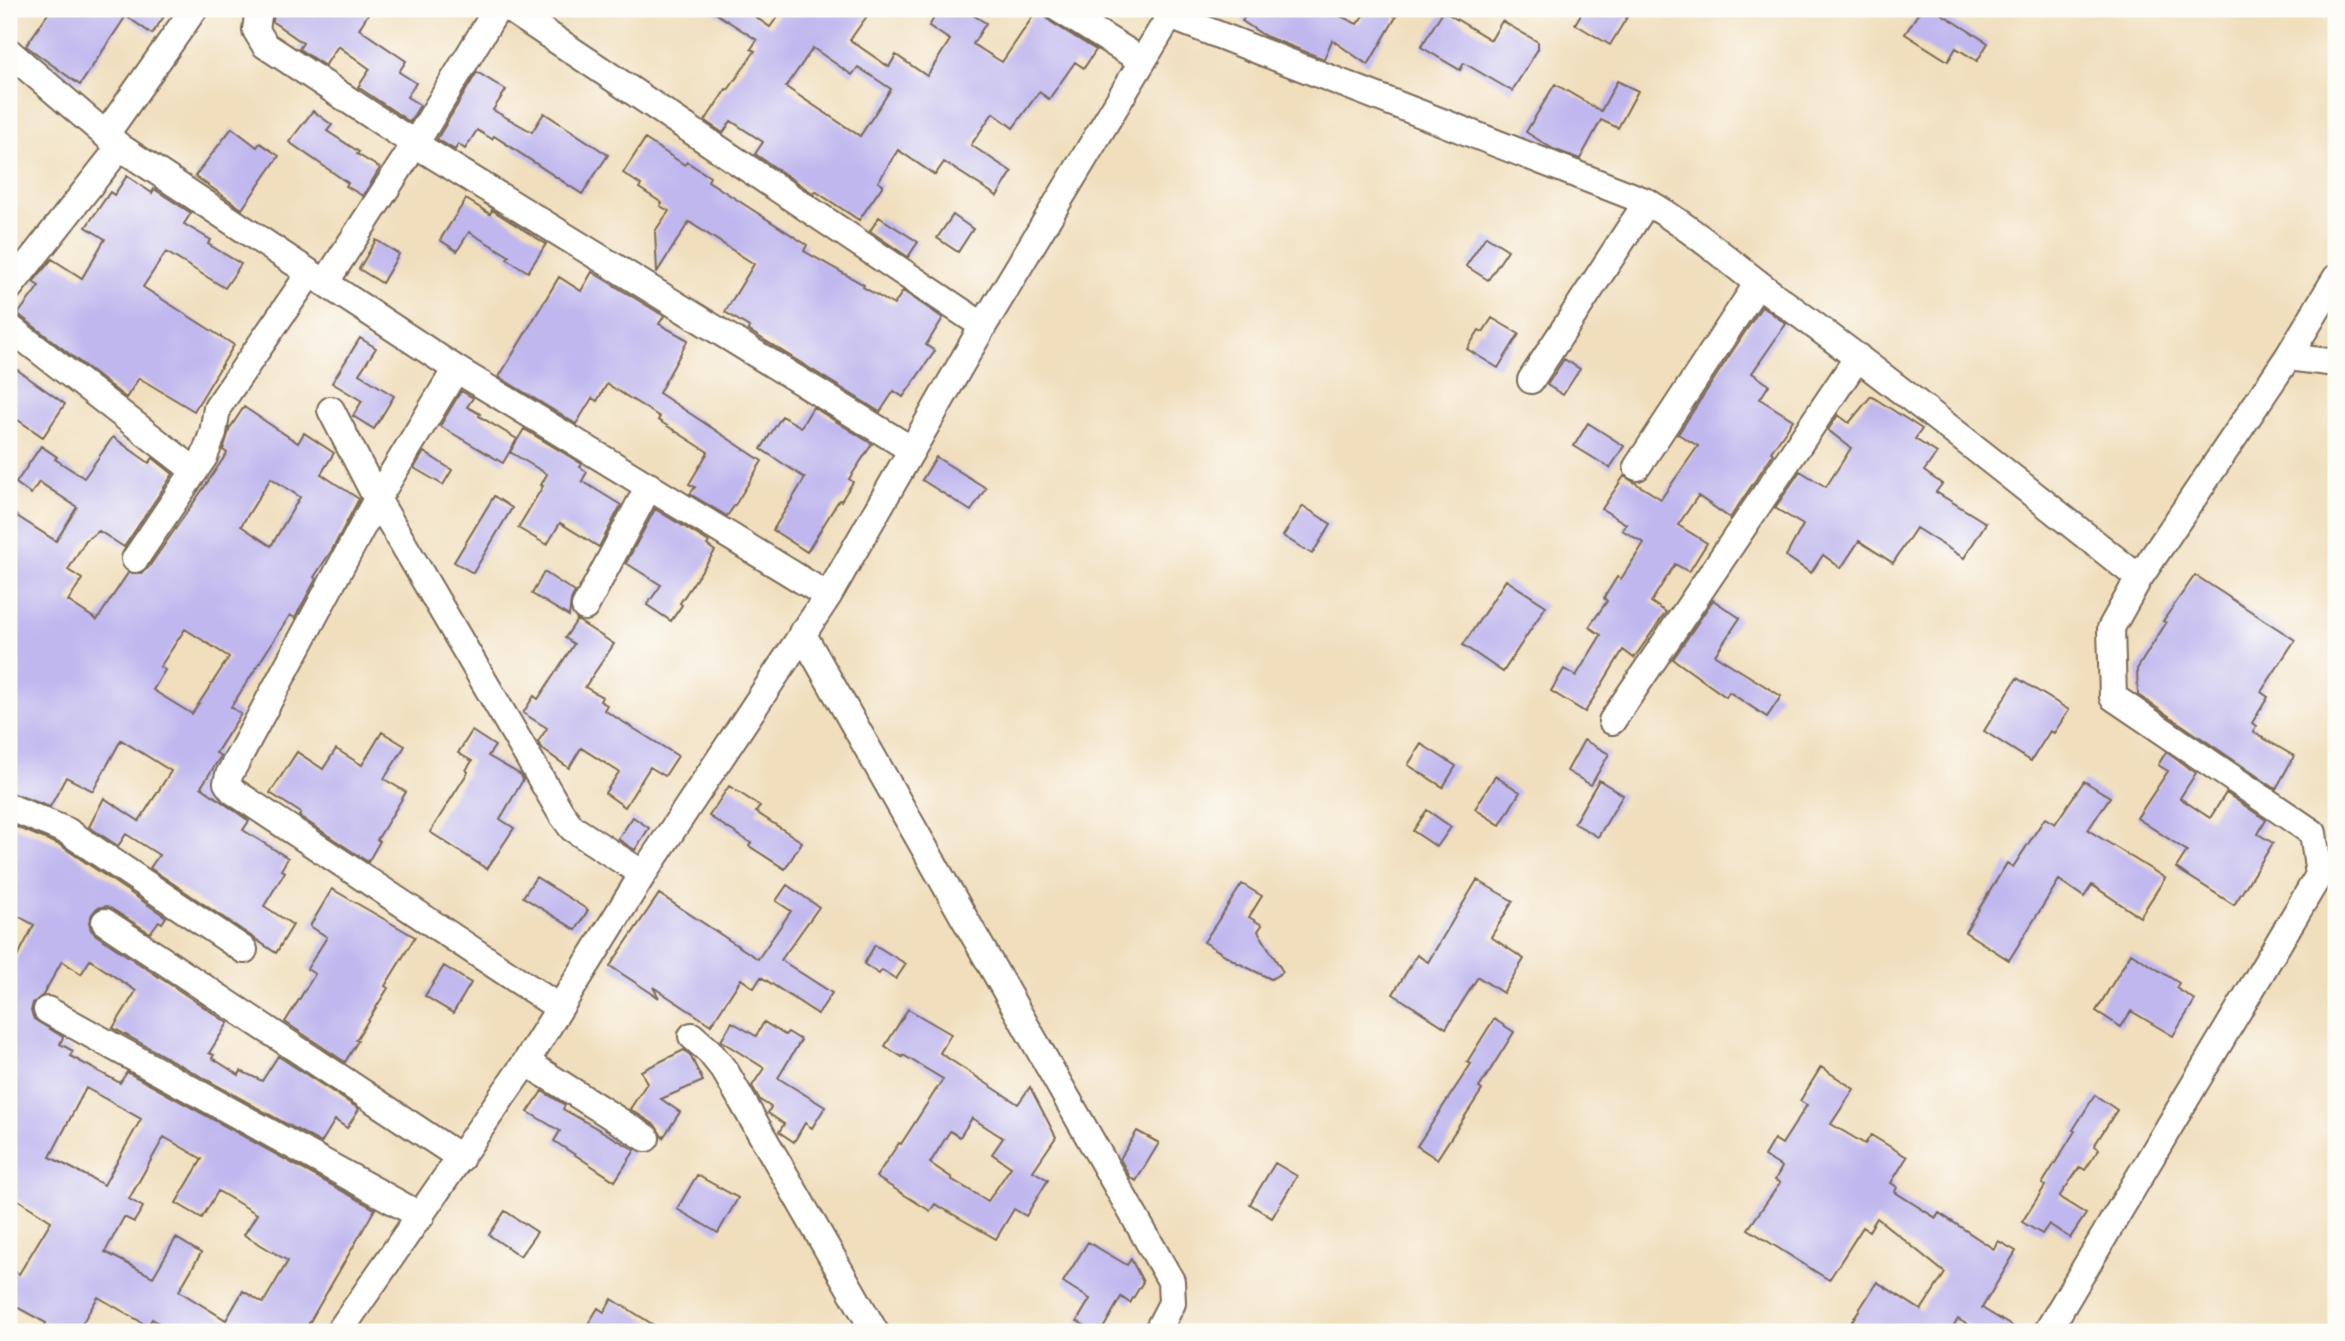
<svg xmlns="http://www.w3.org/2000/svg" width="2345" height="1341" font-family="Dekko,sans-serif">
	<rect width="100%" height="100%" fill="#fdfcf7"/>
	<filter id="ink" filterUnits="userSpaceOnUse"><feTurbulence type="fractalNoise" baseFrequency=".0143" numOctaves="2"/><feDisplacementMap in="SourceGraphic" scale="14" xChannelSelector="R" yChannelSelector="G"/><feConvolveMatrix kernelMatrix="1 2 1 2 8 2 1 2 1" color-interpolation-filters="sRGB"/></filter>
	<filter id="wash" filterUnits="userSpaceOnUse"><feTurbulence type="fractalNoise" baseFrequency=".00686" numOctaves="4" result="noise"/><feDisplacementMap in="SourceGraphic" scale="28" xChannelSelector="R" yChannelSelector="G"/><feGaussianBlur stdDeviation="1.57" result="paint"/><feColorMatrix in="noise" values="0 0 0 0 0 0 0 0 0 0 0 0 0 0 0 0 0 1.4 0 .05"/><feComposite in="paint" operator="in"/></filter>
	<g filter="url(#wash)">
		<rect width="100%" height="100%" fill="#f0debc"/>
		<g id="blocks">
			<path fill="#bfb7ee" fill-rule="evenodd" d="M51 9H169L152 34 126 16 80 85 26 46Z
				M274 9H371L359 29 406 61 399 72 416 83 407 97 420 105 410 122 358 87 370 69 338 46 325 66 299 49 303 43 273 22Z
				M709 9H744L770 27 783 9H872L850 40 889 67 896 55 927 76 950 40 929 26 940 9H963L986 23 973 44 1002 62 1038 9H1043L1046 17 1051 22 1096 50 1084 68 1075 62 1049 99 1039 92 1013 128 993 113 971 145 1012 172 997 196 944 162 935 175 898 150 878 182 883 185 859 220 815 191 814 194 755 154 763 142 731 121 723 133 705 121 726 89 728 90 755 51 751 49 757 40ZM813 48 852 75 858 67 891 89 860 136 786 87Z
				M1250 9H1326L1357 24 1368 9H1383L1396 17 1368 65 1332 40 1324 59 1265 36 1242 21Z
				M1584 9H1632L1610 45 1575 24Z
				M1921 9H1934L1988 43 1977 61 1956 48 1948 61 1905 34Z
				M1443 11 1491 40 1502 21 1538 42V49L1512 91 1464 63 1460 70 1421 47Z
				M477 72 506 90 493 110 532 132 544 113 608 155 582 194 494 136 492 139 477 130 465 149 458 144 455 150 437 139Z
				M1617 81 1638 91 1618 128 1601 120 1580 159 1553 149 1526 132 1555 84 1601 111Z
				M313 111 332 125 327 131 359 152 357 154 380 168 363 196 346 186 348 183 289 142Z
				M232 128 257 147 260 143 279 156 242 209 195 176Z
				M645 139 685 165 687 162 710 177 708 181 807 245 804 251 864 285 863 287 894 305 903 291 943 318 926 345 935 351 903 397 894 391 880 412 748 330 749 327 725 312 754 264 689 222 657 272 655 231 669 211 660 206 662 203 639 188 641 185 623 173Z
				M127 176 152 193 154 189 191 213 184 224 211 240 208 244 241 264 225 288 166 252 143 287 234 345 194 411 139 378 126 398 18 314 39 286 33 282 52 259 82 278 105 239 86 227 110 192 114 195Z
				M466 199 490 214 492 210 546 244 528 272 507 259 509 256 469 232 457 251 440 240Z
				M953 215 973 229 958 252 937 238Z
				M879 217 918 242 908 257 870 231Z
				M1486 236 1508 250 1488 280 1466 266Z
				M376 240 399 254 382 283 359 269Z
				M592 272 664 316 659 324 688 340 659 393 762 461 737 502 727 516 690 494 695 487 689 484 708 452 658 420 660 417 607 384 597 401 592 398 576 424 499 377 559 277 581 291Z
				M1762 306 1786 324 1752 373 1769 385 1760 399 1793 420 1771 452 1773 454 1730 518 1698 496 1678 525 1707 543 1689 572 1675 564 1651 602 1666 612 1634 658 1623 650 1585 712 1551 691 1564 669 1576 676 1601 635 1589 627 1607 601 1604 598 1617 577 1621 579 1644 543 1622 530 1626 524 1602 509 1624 476 1661 499 1698 446 1678 434Z
				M1492 318 1519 334 1498 368 1467 349 1479 330 1483 332Z
				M360 338 376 348 359 374 394 396 374 429 353 416 362 401 332 383Z
				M1564 359 1580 369 1563 395 1547 385Z
				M9 364 65 404 43 437 9 414Z
				M461 391 473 398 467 407 480 414 479 416 517 439 503 463 440 426Z
				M1871 396 1922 429 1915 439 1937 453 1924 471 1942 484 1936 492 1986 523 1964 558 1916 528 1893 563 1859 541 1841 568 1823 555 1811 573 1786 556 1803 525 1775 508 1800 471 1826 487 1851 448 1828 430 1838 415 1849 423Z
				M244 407 298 443 304 433 334 453 321 474 359 499 332 550 314 577 316 579 295 618 290 615 231 707 241 714 216 753 221 756 201 787 249 821 243 830 288 858 281 870 285 872 264 906 293 925 276 953 150 868 159 855 126 834 118 846 89 827 104 798 139 821 171 771 121 740 93 791 66 777 50 807 9 792V511L56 541 77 507 39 482 31 494 16 483 41 446 57 457 55 459 84 478 113 437 149 463 153 458 173 474 124 547 99 531 86 540 68 570 82 579 68 601 97 620 128 573H141L148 568 203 489 227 453 223 450 230 428ZM271 478 300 497 271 546 241 526ZM185 629 229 657 192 714 153 690 165 670 160 667Z
				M813 407 872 444 849 479 853 482 841 501 839 500 807 552 773 530 805 478 761 449 782 416 801 427Z
				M1588 423 1624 446 1610 468 1574 446Z
				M524 429 582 464 580 467 587 472 582 481 621 505 599 547 560 523 547 545 518 528 543 486 541 485 547 474 510 452Z
				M424 452 452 470 443 485 414 468Z
				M936 457 986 488 971 511 922 480Z
				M494 496 512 508 473 573 454 562Z
				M1303 506 1331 524 1312 554 1283 536Z
				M655 509 709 542 707 545 715 551 680 603 682 605 671 621 647 605 661 585 626 563Z
				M544 572 575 592 571 600 569 616 532 594Z
				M2195 575 2295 640 2261 692 2268 697 2252 723 2256 726 2253 732 2294 756 2276 789 2138 695 2137 669 2166 623 2163 621Z
				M1506 580 1546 606 1503 672 1463 645Z
				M1713 600 1740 618 1715 655 1781 696 1767 717 1729 692 1726 697 1673 659Z
				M577 620 614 644 585 687 602 697 600 701 607 705 604 710 678 756 665 776 650 767 625 807 605 793 619 772 581 748 569 768 541 748 538 742 547 728 523 713 534 696 538 699 574 644 565 638Z
				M2017 678 2069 710 2054 733 2050 731 2031 761 1984 731Z
				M472 731 495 746 488 756 521 775 523 780 500 819 514 828 487 869 430 832 468 772 466 770 472 761 458 753Z
				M382 732 405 746 384 779 406 792 377 840 380 841 368 862 299 816 301 813 270 793 297 752 323 769 336 749 362 765Z
				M1584 740 1609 754 1591 785 1567 771Z
				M1421 744 1456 766 1443 787 1408 765Z
				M2166 752 2196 773 2180 798 2210 818 2226 793 2266 820 2258 834 2273 843 2234 905 2176 868 2187 851 2137 818 2168 771 2158 765Z
				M1495 776 1520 792 1500 825 1475 809Z
				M1599 780 1623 795 1598 837 1574 823Z
				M2084 781 2110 797 2088 830 2165 878 2140 917 2092 885 2084 897 2059 880 2009 960 1965 932 2007 863 2013 867 2045 818 2055 824Z
				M729 786 760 806 756 812 802 842 785 869 749 846 751 843 709 816Z
				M1427 810 1451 827 1437 847 1413 831Z
				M633 817 649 828 635 850 618 839Z
				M9 824 60 845 166 917 162 923 159 921 150 933 107 906 97 908 92 914 89 922 91 930 96 935 228 1023 209 1053 214 1055 212 1058 239 1075 241 1071 262 1081 278 1056 359 1109 347 1128 335 1120 321 1143 113 1028 136 991 90 960 81 974 62 961 43 995 33 1003 31 1011 34 1019 63 1037 60 1044 73 1051 70 1056 120 1083 127 1072 375 1209 304 1332H173L152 1319 148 1326 98 1297 77 1332H57L45 1325 46 1323 9 1303V1268L19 1274 51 1221 9 1194V973L34 925 9 911ZM86 1088 141 1119 104 1185 50 1157ZM164 1137 202 1159 176 1203 202 1218 218 1191 257 1214 244 1235 288 1261 263 1303 243 1291 226 1320 179 1291 201 1253 176 1238 153 1277 105 1252 124 1217 134 1222 143 1207 129 1199Z
				M536 877 588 910 576 930 523 897Z
				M1477 880 1513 901 1491 937 1524 959 1503 993 1478 977 1446 1028 1393 994 1417 955 1428 962Z
				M1242 884 1262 896 1249 917 1262 925 1258 931 1283 972 1271 979 1238 963 1204 942Z
				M787 885 819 907 781 960 832 993 818 1014 761 977 754 988 741 979 711 1025 653 987 659 998 610 966 659 894 758 959 791 911 776 901Z
				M332 889 415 937 385 986 388 988 356 1040 358 1041 345 1062 285 1022 315 974 307 969 327 937 310 926Z
				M875 945 906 964 896 979 882 970 879 974 864 964Z
				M2131 953 2179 983 2176 988 2195 1000 2173 1036 2131 1011 2121 1027 2096 1011Z
				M444 966 471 983 453 1013 425 996Z
				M908 1009 951 1034 940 1053 1018 1104 1030 1087 1056 1137 1033 1171 1048 1180 1026 1216 1014 1209 996 1239 935 1204 930 1211 876 1177 899 1143 901 1144 943 1079 903 1055 902 1057 885 1046ZM972 1118 1003 1138 992 1154 1011 1167 988 1201 951 1179 952 1178 930 1163 950 1131 960 1137Z
				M1494 1019 1514 1032 1479 1088 1482 1090 1437 1159 1417 1146 1471 1064 1467 1062Z
				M732 1022 756 1036 764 1022 785 1035 788 1032 801 1040 778 1078 825 1107 812 1128 805 1123 794 1142 779 1132 784 1124 768 1113 771 1107 760 1100 752 1086 764 1068 721 1041Z
				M684 1050 690 1055 703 1081 661 1099 680 1112 663 1138 655 1125 630 1109 647 1083 641 1071Z
				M1821 1067 1854 1089 1831 1124 1865 1144 1871 1135 1907 1157 1891 1183 1897 1187 1895 1192 1936 1218 1939 1213 1994 1249 1998 1241 2016 1251 1982 1308 2021 1332H1979L1958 1319 1949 1332H1869L1852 1321 1877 1282 1921 1310 1945 1273 1877 1218 1869 1231 1863 1227 1829 1280 1748 1229 1780 1183 1775 1180 1782 1167 1764 1156 1774 1139 1782 1144 1807 1105 1800 1101Z
				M542 1091 565 1105 563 1109 635 1150 615 1181 554 1141 560 1131 528 1112Z
				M2095 1095 2117 1110 2094 1146 2099 1149 2085 1170 2080 1167 2059 1197 2086 1214 2070 1238 2049 1224 2042 1234 2022 1222 2045 1186 2042 1184 2075 1131 2073 1130Z
				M1137 1131 1159 1143 1136 1181 1130 1177 1120 1159Z
				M1275 1163 1297 1176 1272 1218 1250 1204Z
				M697 1175 738 1198 718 1233 677 1209Z
				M505 1211 537 1232 520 1256 489 1235Z
				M1088 1242 1127 1265 1131 1259 1143 1282 1130 1303 1121 1297 1101 1332H1096L1077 1321 1090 1299 1063 1282Z
				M612 1299 665 1332H583L598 1308 604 1312Z"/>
		</g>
	</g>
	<g filter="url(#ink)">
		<use href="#blocks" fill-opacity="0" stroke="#7a6955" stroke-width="2"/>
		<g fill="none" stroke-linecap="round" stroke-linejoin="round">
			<defs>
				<path id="minor" d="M259 9 256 30 265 45 415 144 912 450
					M510 9 983 326
					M1059 9 1141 60
					M1170 16 1647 202C1693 229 1733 265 1776 297 1900 387 2019 483 2139 578
					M9 52 120 147 310 273 456 369 828 596
					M106 134 194 9
					M325 283 415 144 497 9
					M9 288 120 147
					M9 327 195 471
					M2288 357 2336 363
					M456 369 377 499 229 775 227 783 233 791 558 1007
					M1531 380 1647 202
					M331 410 377 499 561 813 572 828 643 874
					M1637 467 1758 283
					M135 559 204 457 213 433 217 408 310 273
					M585 607 649 486
					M802 633 1171 1281 1172 1303 1157 1332
					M1612 721 1858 357
					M9 807 67 831 244 950
					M105 922 461 1158
					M47 1010 421 1216
					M692 1036 709 1051 725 1071 875 1332
					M526 1062 646 1138
					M339 1332 526 1062 643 874 828 596 983 326 1174 9
					M2047 1332 2319 875 2313 833 2113 697 2111 628 2139 578 2288 357 2336 278"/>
			</defs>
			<use href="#minor" stroke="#7a6955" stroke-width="30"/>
			<use href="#minor" stroke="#fff" stroke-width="26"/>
		</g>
	</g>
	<rect width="2345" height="1341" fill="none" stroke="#fdfcf7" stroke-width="35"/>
</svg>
